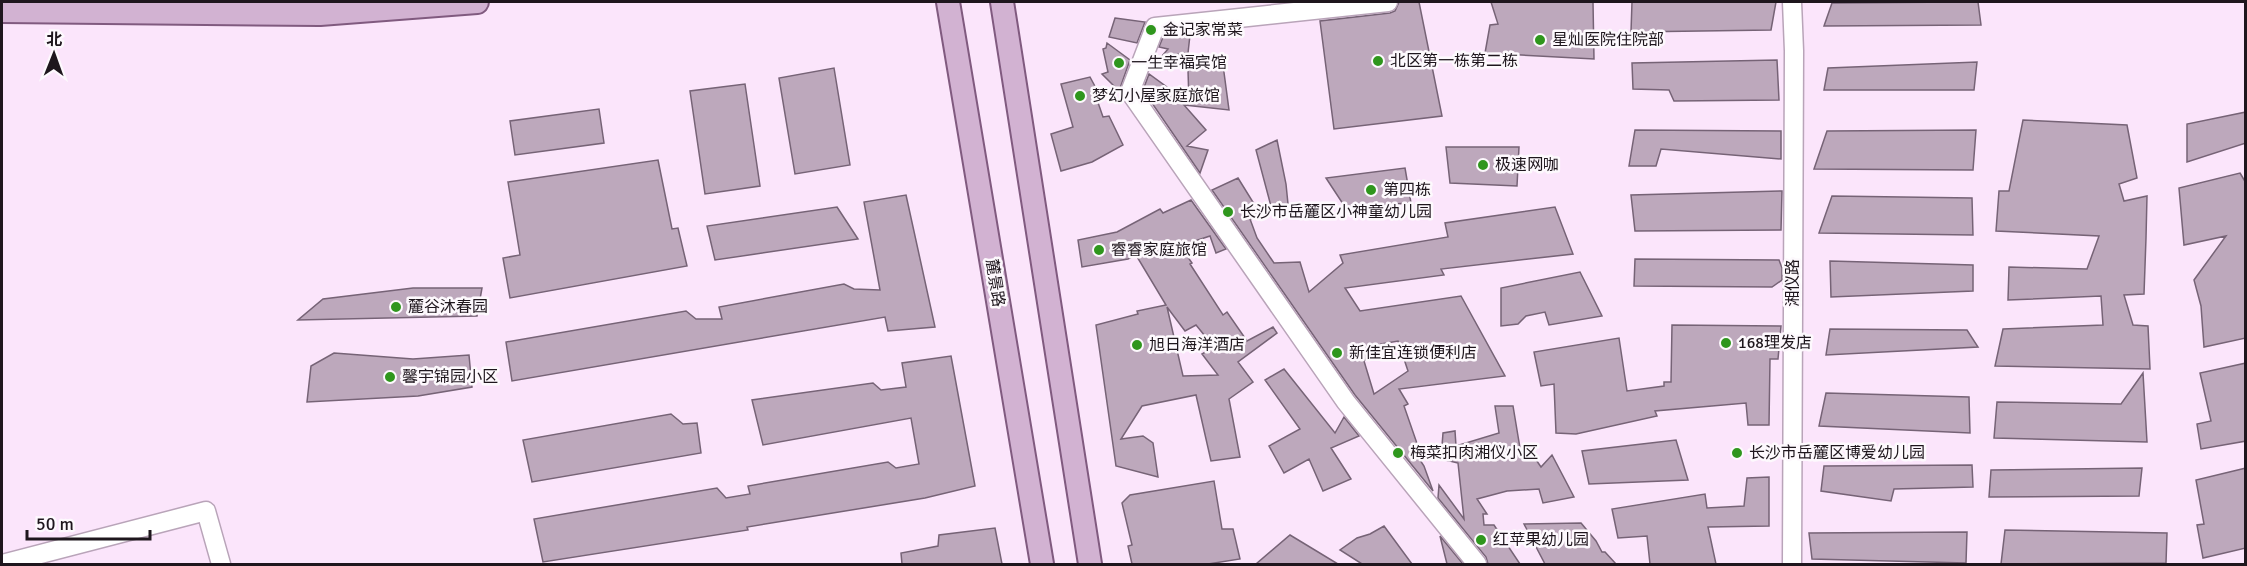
<svg xmlns="http://www.w3.org/2000/svg" width="2247" height="566" font-family="Signika,'Noto Sans SC',sans-serif">
	<rect width="100%" height="100%" fill="#fbe5fb"/>
	<path fill="#bda8bc" stroke="#766376" stroke-width="1.5" fill-rule="evenodd" d="M1399 2H1419L1442 116 1334 129 1320 21 1390 13 1395 11Z
		M1491 2H1593L1594 59 1485 53 1490 25 1498 24Z
		M1632 2H1776L1771 30 1631 32Z
		M1962 2H1978L1981 25 1824 26 1832 3Z
		M1115 18 1145 22 1137 43 1109 37Z
		M1190 35 1188 53 1162 56 1168 49 1159 47 1163 37Z
		M1107 43 1130 60 1119 91 1102 74 1108 72 1103 49 1106 48Z
		M1777 60 1779 100 1674 101 1669 90 1633 89 1632 63Z
		M1977 62 1974 90H1824L1828 68Z
		M1223 65 1229 110 1184 105 1206 130 1187 146 1208 150 1200 173 1143 90 1149 74 1189 103 1188 70Z
		M834 68 850 165 795 174 779 78Z
		M1090 77 1097 90 1094 91 1103 117 1109 116 1123 145 1092 162 1061 171 1051 134 1073 127 1061 84Z
		M745 84 760 186 705 194 690 91Z
		M599 109 604 143 515 155 510 121Z
		M2246 112V143L2187 162V124Z
		M2023 120 2127 125 2137 178 2119 184 2124 201 2147 196 2146 238 2144 294 2124 295 2133 325 2148 326 2150 369 1995 366 2003 329 2103 325 2101 296 2008 300 2009 267 2087 269 2099 236 1996 231 1999 191H2009Z
		M1635 130 1781 131V159L1661 149 1656 166H1629Z
		M1976 130 1973 170 1814 169 1827 131Z
		M1277 140 1286 184 1288 204 1272 210 1256 150Z
		M1446 147H1519L1517 186 1450 183Z
		M658 160 672 229 678 228 687 266 510 298 503 258 520 255 508 182Z
		M1405 168 1411 203 1345 207 1326 178Z
		M2240 173 2246 183V338L2204 347 2201 306 2194 280 2226 236 2184 245 2179 188Z
		M1238 178 1261 215 1250 219 1257 238 1274 263 1300 262 1309 292 1343 263 1340 255 1448 237 1445 223 1555 207 1573 254 1441 269 1444 275 1345 288 1360 311 1461 296 1505 376 1399 389 1408 404 1404 406 1421 455 1416 454 1424 466 1433 491 1355 395 1212 190ZM1398 341 1408 371 1374 394 1364 361 1381 344Z
		M1782 191 1781 230 1635 231 1631 195Z
		M906 195 935 327 888 331 885 317 512 381 506 342 686 311 696 319H722L719 307 844 284 854 289 880 290 864 202Z
		M1832 196 1972 198 1973 235 1819 233Z
		M1191 200 1226 249 1216 253 1210 236 1180 246 1192 263 1190 264 1223 315 1227 312 1247 341 1273 327 1277 333 1238 362 1253 382 1229 399 1240 457 1211 461 1196 395 1142 406 1121 439 1143 436 1153 443 1158 477 1116 466 1096 325 1138 314 1137 311 1166 305 1136 255 1128 259 1082 267 1078 240 1117 232 1160 209 1163 213ZM1167 307 1185 331 1196 325 1214 347 1202 354 1218 375 1183 376Z
		M837 207 858 239 715 260 707 226Z
		M1635 259 1779 260 1782 268V280L1772 287 1634 286Z
		M1830 261 1973 265V291L1831 297Z
		M1580 272 1602 316 1549 325 1545 312 1526 316 1518 324 1501 326V288Z
		M413 288H482L477 316 298 320 323 299Z
		M1672 325 1781 326 1778 359H1770L1769 425H1748L1746 403 1655 411 1657 416 1576 434 1556 433 1554 384 1541 386 1534 352 1619 338 1627 391 1664 386V382H1671Z
		M1830 329 1967 330 1978 347 1826 355Z
		M334 353 413 359 469 355 472 387 418 396 307 402 311 366Z
		M951 356 975 486 925 498 747 527 748 530 543 562 534 519 717 488 726 498 750 494 748 486 888 462 896 468 919 464 911 418 763 445 752 400 873 383 881 390 906 387 902 363Z
		M2246 363V441L2201 449 2197 424 2211 421 2200 373Z
		M1284 369 1335 433 1344 417 1359 436 1331 448 1351 479 1323 491 1309 459 1284 473 1269 446 1300 429 1265 380Z
		M2143 373 2147 442 1994 438 1997 402 2121 404Z
		M1826 393 1969 397 1970 433 1819 426Z
		M1495 406H1513L1521 454 1530 451 1541 467 1552 455 1574 497 1543 503 1539 489 1507 491 1477 499 1487 514H1483L1484 525H1494L1520 564H1488L1486 557 1438 498 1439 485 1464 519 1458 463 1441 459 1443 433 1455 431 1456 446 1499 433Z
		M671 414 683 424 697 423 701 453 532 482 523 440Z
		M1676 440 1688 480 1589 484 1582 451Z
		M1972 465 1973 487 1894 489 1891 501 1821 491 1824 466Z
		M2142 468 2139 496 1989 497 1991 470Z
		M2246 468V548L2203 558 2197 525 2204 524 2196 480Z
		M1769 477V526L1708 527 1716 564H1650L1647 536 1618 538 1612 509 1705 494 1707 508 1744 506 1747 478Z
		M1214 481 1222 529H1233L1240 559 1208 564H1132L1128 546 1132 545 1122 503 1130 495Z
		M1581 523 1596 541 1602 552H1605L1616 564H1545L1524 524Z
		M1384 526 1412 564H1362L1340 550 1357 538 1370 534Z
		M995 528 1002 564H902L901 553 938 546 939 535Z
		M2005 530 2167 533 2166 563 2001 564Z
		M1967 532 1966 563 1812 559 1809 533Z
		M1290 535 1338 564H1256Z
		M1440 536 1463 564H1447Z"/>
	<g fill="none" stroke-linecap="round" stroke-linejoin="round">
		<defs>
			<path id="minor" d="M1388 2 1155 27 1130 92 1346 402 1477 564
				M1792 2 1794 51 1792 564
				M2 564 206 511 221 564"/>
			<path id="major" d="M948 2 1042 564
				M1002 2 1090 564
				M2 11 320 14 477 2"/>
		</defs>
		<use href="#minor" stroke="#b9a4b9" stroke-width="21"/>
		<use href="#major" stroke="#805a7f" stroke-width="26"/>
		<use href="#minor" stroke="#fff" stroke-width="18"/>
		<use href="#major" stroke="#d2b2d2" stroke-width="22"/>
	</g>
	<g fill="#2f961d" stroke="#fdf9fd" stroke-width="2">
		<circle cx="1151" cy="30" r="6"/>
		<circle cx="1540" cy="40" r="6"/>
		<circle cx="1378" cy="61" r="6"/>
		<circle cx="1119" cy="63" r="6"/>
		<circle cx="1080" cy="96" r="6"/>
		<circle cx="1483" cy="165" r="6"/>
		<circle cx="1371" cy="190" r="6"/>
		<circle cx="1228" cy="212" r="6"/>
		<circle cx="1099" cy="250" r="6"/>
		<circle cx="396" cy="307" r="6"/>
		<circle cx="1726" cy="343" r="6"/>
		<circle cx="1137" cy="345" r="6"/>
		<circle cx="1337" cy="353" r="6"/>
		<circle cx="390" cy="377" r="6"/>
		<circle cx="1398" cy="453" r="6"/>
		<circle cx="1737" cy="453" r="6"/>
		<circle cx="1481" cy="540" r="6"/>
	</g>
	<g text-anchor="middle" dominant-baseline="central" stroke-width="5" stroke-linejoin="round" paint-order="stroke">
		<g font-size="16" fill="#1e161d" stroke="#fdf9fd" text-anchor="start">
			<text x="1163" y="30">金记家常菜</text>
			<text x="1552" y="40">星灿医院住院部</text>
			<text x="1390" y="61">北区第一栋第二栋</text>
			<text x="1131" y="63">一生幸福宾馆</text>
			<text x="1092" y="96">梦幻小屋家庭旅馆</text>
			<text x="1495" y="165">极速网咖</text>
			<text x="1383" y="190">第四栋</text>
			<text x="1240" y="212">长沙市岳麓区小神童幼儿园</text>
			<text x="1111" y="250">睿睿家庭旅馆</text>
			<text x="408" y="307">麓谷沐春园</text>
			<text x="1738" y="343">168理发店</text>
			<text x="1149" y="345">旭日海洋酒店</text>
			<text x="1349" y="353">新佳宜连锁便利店</text>
			<text x="402" y="377">馨宇锦园小区</text>
			<text x="1410" y="453">梅菜扣肉湘仪小区</text>
			<text x="1749" y="453">长沙市岳麓区博爱幼儿园</text>
			<text x="1493" y="540">红苹果幼儿园</text>
		</g>
		<g font-size="16" fill="#1e161d" stroke="#fdf9fd">
			<text transform="translate(995 283) rotate(81)">麓景路</text>
			<text transform="translate(1793 283) rotate(-90)">湘仪路</text>
		</g>
	</g>
	<rect width="2247" height="566" fill="none" stroke="#1e161d" stroke-width="6"/>
	<g transform="translate(54 54) rotate(1)" stroke="#fdf9fd" stroke-width="4.5" paint-order="stroke">
	<path d="M0-4.5L10 22L0 15L-10 22Z" fill="#1e161d"/>
	<text y="-9" font-size="16" font-weight="bold" text-anchor="middle" fill="#1e161d">北</text>
	</g>
	<path d="M27 530v9h123v-9" fill="none" stroke="#1e161d" stroke-width="3"/>
	<text x="36" y="530" font-size="18" fill="#1e161d" stroke="#fdf9fd" stroke-width="4.5" paint-order="stroke">50 m</text>
</svg>
